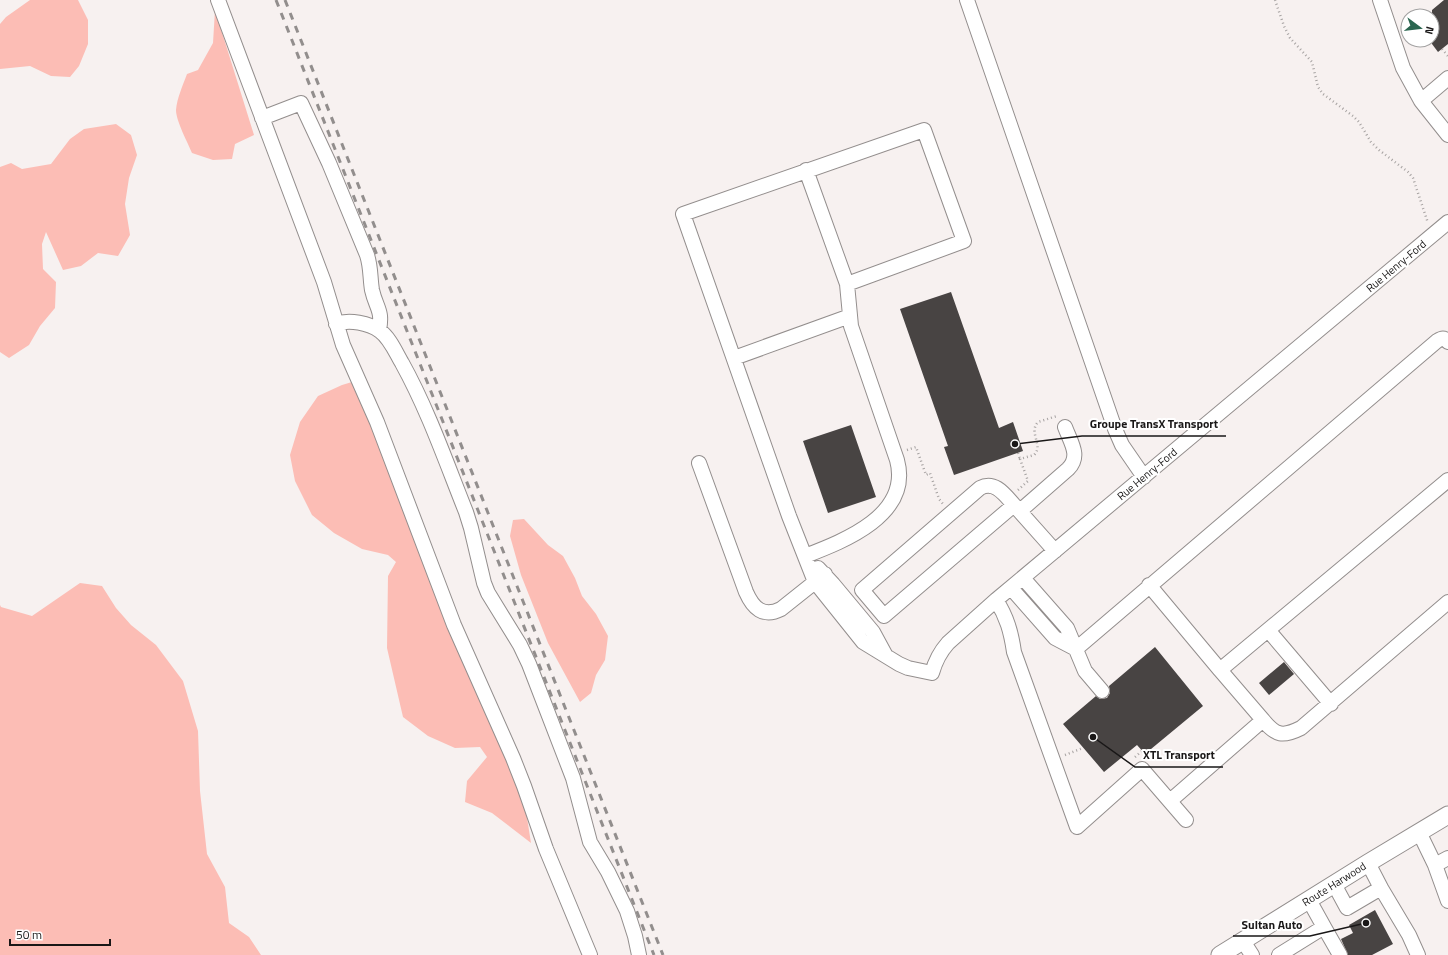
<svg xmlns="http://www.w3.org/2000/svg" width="1448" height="955" font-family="'Titillium Web',sans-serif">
	<rect width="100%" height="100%" fill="#f7f1f0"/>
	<path fill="#fcbdb5" d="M30 0H78L88 20V44L79 66 70 77 51 76 30 66 0 69V24L6 17Z
		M215 10 254 135 235 144 232 159 213 160 192 153C188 143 176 121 176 110 177 98 183 85 187 74L198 70 213 43Z
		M116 124 131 135 137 155 129 178 125 204 130 235 118 256 98 253 81 266 63 270 46 232 42 244 43 269 56 282 55 308 40 326 29 345 9 358 0 352V167L11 163 22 169 51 164 70 139 84 129Z
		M352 382 389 468 438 603 488 713 525 805 531 843 492 813 465 802 467 781 487 757 480 747 455 748 428 736 403 717 387 648 388 576 396 562 388 555 362 549 334 533 312 515 295 481 290 455 300 422 318 396 342 385Z
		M524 519 548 545 563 556 575 578 582 596 596 614 608 636 605 660 596 675 591 693 580 702 548 643 521 575 510 536 513 520Z
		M80 583 102 586 116 608 131 625 156 645 183 681 198 731 200 791 207 854 225 887 229 923 249 937 261 955H0V605L1 607 32 616Z"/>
	<path fill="#484443" d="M1444 0H1448V44L1438 52 1432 44V10Z
		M951 292 999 428 1013 422 1023 451 954 475 944 447 948 446 900 309Z
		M851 425 876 497 828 513 803 441Z
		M1155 647 1203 706 1145 754 1137 745 1104 772 1063 724 1096 696 1100 699 1107 698 1110 693 1109 686Z
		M1284 662 1294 674 1269 695 1259 683Z
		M1375 910 1393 944 1372 955H1348L1341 939 1353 933 1349 925Z"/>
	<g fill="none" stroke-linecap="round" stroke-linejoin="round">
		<defs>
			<path id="minor" d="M218 0 324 282 343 345 377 422 454 625 513 758 524 786 546 849 590 955
				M967 0 1115 429 1122 445 1144 477
				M1380 0 1403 68 1421 101
				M1448 78 1421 101 1448 135
				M262 118 301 103 329 163 367 255C371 267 370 278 372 290 376 308 383 310 379 330
				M806 170 847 284 964 241 924 130 683 214 789 516 815 582 863 642 899 664 908 668 932 673C935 662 940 652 948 643L996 600 1448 222
				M336 324C349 319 369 323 380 331 390 338 396 353 402 363 428 410 446 462 466 512L471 528 484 583 488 593 520 645 529 664 573 778 590 842 608 872 627 911 635 936 639 955
				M734 358 850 316
				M699 463 746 592C753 608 763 618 781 609L825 574
				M1014 505 884 616 862 590 980 488C995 480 1005 495 1014 505L1055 551
				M1020 511 1068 469C1081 456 1071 443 1065 427
				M805 556C844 541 912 515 897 460L851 326 847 284
				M818 568 833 584 873 632 886 656
				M1023 578 1067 628 1085 671 1102 691
				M1149 585 1220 670 1448 480
				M1011 588 1055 638 1076 649
				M996 600C1007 617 1011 632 1014 652L1077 827 1142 769 1186 820
				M1268 630 1331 704
				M1076 649 1437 341C1442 338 1444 337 1448 342
				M1263 720C1276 736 1283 737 1301 728L1448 602
				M1170 801 1263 720 1220 670
				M1419 832 1435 865 1448 901
				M1435 865 1448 858
				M1334 884 1347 908 1381 888 1368 863
				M1381 888 1409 935 1418 955
				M1324 927 1340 955
				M1243 941 1252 955
				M1279 955 1324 927 1309 900"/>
			<path id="major" d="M1220 955 1368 863 1448 815"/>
		</defs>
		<use href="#minor" stroke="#938e8d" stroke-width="16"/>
		<use href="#major" stroke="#938e8d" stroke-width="19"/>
		<path stroke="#a7a3a2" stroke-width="2.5" stroke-dasharray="1 3" stroke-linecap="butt" d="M1275 0 1284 26 1290 38 1312 62 1318 87 1323 94 1353 116 1359 122 1371 142 1379 150 1408 172 1413 178 1428 223
			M1442 49 1448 56
			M907 450 916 447 926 475 930 473 939 499 943 504
			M1018 453 1020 459
			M1018 490 1028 481 1020 459 1034 455C1044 445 1028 433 1038 422L1057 416
			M1065 755 1083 748
			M1135 757 1142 751"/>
		<use href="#minor" stroke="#fff" stroke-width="14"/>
		<use href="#major" stroke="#fff" stroke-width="17"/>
		<path stroke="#928e8d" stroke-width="3" stroke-dasharray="7 7" stroke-linecap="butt" d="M276 0 654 955
			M285 0 663 955"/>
	</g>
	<g text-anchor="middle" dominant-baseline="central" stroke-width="4" stroke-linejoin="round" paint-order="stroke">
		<g font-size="11" fill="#191717" stroke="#fff">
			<text transform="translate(1396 266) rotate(-40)">Rue Henry-Ford</text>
			<text transform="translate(1147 474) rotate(-40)">Rue Henry-Ford</text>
			<text transform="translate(1334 884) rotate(-32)">Route Harwood</text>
		</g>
	</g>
	<path fill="none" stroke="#191717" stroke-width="1.5" d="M1015 444L1082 436H1226M1093 737L1135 767H1223M1366 923L1310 936H1233"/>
	<g fill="#191717" stroke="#fff" stroke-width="1.5">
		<circle cx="1015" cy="444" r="4"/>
		<circle cx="1093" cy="737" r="4"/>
		<circle cx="1366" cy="923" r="4"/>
	</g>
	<g font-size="12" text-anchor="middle" font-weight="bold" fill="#191717" stroke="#fff" stroke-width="4" stroke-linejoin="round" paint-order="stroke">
		<text x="1154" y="428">Groupe TransX Transport</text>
		<text x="1179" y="759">XTL Transport</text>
		<text x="1272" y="929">Sultan Auto</text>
	</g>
	<g transform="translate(1420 28) rotate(105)"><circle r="19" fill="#ffffff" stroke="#a3a2a2"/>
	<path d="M0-3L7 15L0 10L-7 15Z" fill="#2b6650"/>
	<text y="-6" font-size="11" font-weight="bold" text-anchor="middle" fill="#191717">N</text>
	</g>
	<path d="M10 939v6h100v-6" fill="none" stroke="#191717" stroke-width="2"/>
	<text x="16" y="939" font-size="12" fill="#191717" stroke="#ffffff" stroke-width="3" paint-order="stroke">50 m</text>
</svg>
